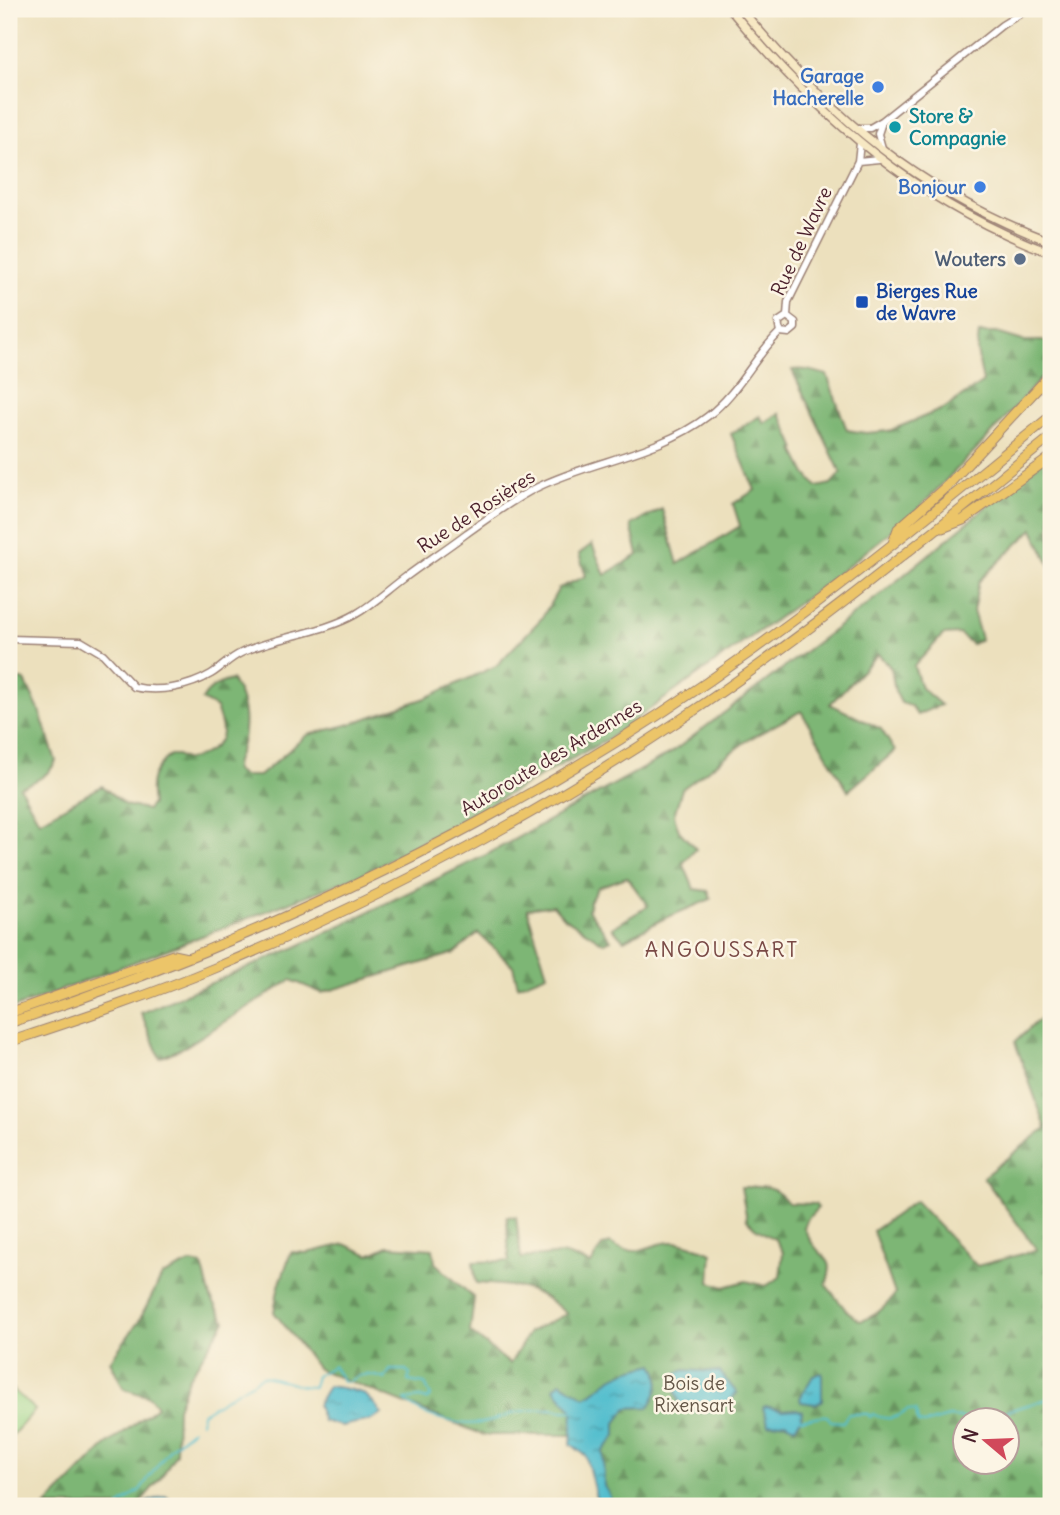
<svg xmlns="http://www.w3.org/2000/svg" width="1060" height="1515" font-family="Delius,sans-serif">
	<defs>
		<pattern id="forest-firs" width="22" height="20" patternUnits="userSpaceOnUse" patternTransform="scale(1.75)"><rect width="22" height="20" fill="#7db674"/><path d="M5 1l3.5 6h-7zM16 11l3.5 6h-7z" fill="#68935f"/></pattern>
		<pattern id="water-ripples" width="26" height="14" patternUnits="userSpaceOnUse" patternTransform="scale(1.75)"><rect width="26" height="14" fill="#53bece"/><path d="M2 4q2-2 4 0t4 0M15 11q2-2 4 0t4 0" fill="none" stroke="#479aa7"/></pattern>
	</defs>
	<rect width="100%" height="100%" fill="#fcf5e5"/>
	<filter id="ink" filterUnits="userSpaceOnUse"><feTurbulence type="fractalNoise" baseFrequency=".0143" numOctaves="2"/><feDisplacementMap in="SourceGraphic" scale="14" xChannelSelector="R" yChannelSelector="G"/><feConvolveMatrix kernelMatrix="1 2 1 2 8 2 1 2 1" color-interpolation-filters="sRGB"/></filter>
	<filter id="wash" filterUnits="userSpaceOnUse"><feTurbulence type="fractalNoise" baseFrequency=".00686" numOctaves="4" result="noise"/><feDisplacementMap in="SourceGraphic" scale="28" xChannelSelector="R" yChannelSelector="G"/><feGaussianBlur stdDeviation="1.57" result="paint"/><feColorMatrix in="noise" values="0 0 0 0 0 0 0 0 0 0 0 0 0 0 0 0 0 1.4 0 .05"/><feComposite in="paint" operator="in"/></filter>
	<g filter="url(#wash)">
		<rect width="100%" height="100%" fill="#ece0bd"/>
		<path fill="url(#forest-firs)" stroke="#646a50" stroke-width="2" fill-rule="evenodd" d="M979 333H997L1023 341H1051V367L993 432 915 512 824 585 608 739 363 874 9 1010V678L12 677 25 681 39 710 56 761C49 776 35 782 20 787L39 821 102 786 125 805 147 810 152 804C148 780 152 771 170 755H177L187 760C200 757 223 747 222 731 222 724 218 715 216 708L202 700C208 688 219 683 231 680 245 697 247 723 242 744 240 754 234 760 235 771L244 776H259L307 735 347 725 426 698 496 666 542 618 559 588 586 576 579 554 592 544 605 575 638 555 631 525 662 509 678 564 740 526 733 504 755 490 731 434 760 416 764 423 780 413 796 449 794 450 806 474 817 487 831 484 841 473 792 370C806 368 815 372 827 375L847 430 866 433 889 431 945 408 983 382 977 351Z
			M1051 453V567L1033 529 979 581 973 611 981 639 972 644 959 634 943 635 914 666 921 688 941 705 917 715 911 706 901 703 895 691 891 668 878 654 830 704 881 729 895 751 848 791 801 711 749 739 682 789 674 815 679 831 696 849 683 863 694 889 708 891 711 899 661 920 624 940 612 928 648 906 627 877 598 887 590 901 588 910 611 940 604 943 563 917 553 905 527 909 547 974 518 986 513 966 478 933 455 953 322 993 291 980 186 1046 160 1058 141 1013 296 947 488 854 671 753 881 594Z
			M1051 1008V1506H601L589 1435H484L318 1369 274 1312 278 1289 291 1252 307 1253 345 1244 369 1255 388 1246 433 1249 435 1263 474 1298 470 1332 510 1364 529 1332 567 1314C535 1285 517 1286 476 1283L473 1262 509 1261 507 1216 516 1217 521 1258 563 1254 591 1264 602 1246 610 1243C639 1262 651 1240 675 1242 687 1242 701 1249 712 1253L710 1282 724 1287 746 1281 766 1286 780 1277 783 1252 776 1240 755 1228 747 1220 741 1187C762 1187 774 1184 788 1203L815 1204 818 1208 808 1218 804 1228C807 1233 809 1240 813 1244 827 1264 835 1257 826 1285L846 1310 860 1321C875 1317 886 1307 895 1294L873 1231 915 1201 977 1266 1037 1250 983 1177 1046 1128 1015 1042ZM965 1420H1007V1462H965Z
			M190 1263 202 1265 211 1298 225 1321 188 1379 177 1408 176 1453 160 1479 137 1506H46L104 1447 157 1407 150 1397 124 1389 110 1361 139 1321 162 1276Z"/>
		<path fill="#9cd588" stroke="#737a5a" stroke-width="2" d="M9 1386 35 1410 9 1439Z"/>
		<path fill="url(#water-ripples)" stroke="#4e6e7c" stroke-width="2" d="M654 1364C663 1378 658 1394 649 1407L627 1408 616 1423V1436L603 1451 604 1486 610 1496V1506H598L586 1456 571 1444 573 1411 554 1388 560 1382 585 1397C597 1392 599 1386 609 1380 622 1371 638 1368 654 1364Z
			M684 1370 720 1372 737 1393C720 1414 705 1416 680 1407L673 1381 677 1373Z
			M822 1372V1401L815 1404 801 1402 800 1398 813 1376Z
			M328 1386C358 1391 364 1388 382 1414L371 1420 341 1426 323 1421 317 1405Z
			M765 1406 783 1410 796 1409 802 1411 801 1419 795 1427 785 1422 769 1425 763 1408Z
			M165 1496 169 1498 171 1506H141L147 1502Z"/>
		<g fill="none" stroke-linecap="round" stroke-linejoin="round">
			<path stroke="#53bece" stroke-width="2" d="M801 1419C811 1420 818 1414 827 1416L831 1421 843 1422 848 1414H868L870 1417 873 1414C885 1421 898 1419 907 1410L916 1411 918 1423 924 1424 949 1417 971 1419 981 1411 993 1420
				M1001 1420 1004 1412 1051 1398
				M201 1422 202 1413 262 1376C280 1378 297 1388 313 1387L316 1376 333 1366 343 1381 348 1382C361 1372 370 1374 385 1379L390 1370H406L410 1374 408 1381 425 1384 431 1396 427 1400 420 1398 405 1400C418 1417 466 1428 487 1422 500 1419 508 1413 524 1411 532 1410 543 1409 551 1409 560 1410 563 1412 573 1411
				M119 1506 140 1490 171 1447 193 1429"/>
		</g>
	</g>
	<g filter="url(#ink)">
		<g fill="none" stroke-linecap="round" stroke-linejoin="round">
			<defs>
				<path id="tertiary" d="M882 122 878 134 882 148
					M855 128H870L882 121 1002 25 1028 9
					M858 161 879 159
					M787 316 788 302 858 161 860 143
					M780 332 789 333 795 328V322L787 316
					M780 332 778 322 787 316
					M9 639 81 641 103 654 134 687C159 693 189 687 211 674 221 668 230 658 241 653 277 636 321 634 356 614 373 604 387 591 403 579 424 563 446 549 467 533 490 517 513 499 538 487 593 460 659 454 708 416 740 391 753 358 780 332"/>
				<path id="secondary" d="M730 9C819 117 918 204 1051 253
					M741 9C832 118 917 191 1051 242"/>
				<path id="motorway" d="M942 528 963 520 1051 457
					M893 543 898 529 948 485 1051 374
					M9 1013 173 955 187 958
					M9 1023C273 936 527 813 753 650 856 576 953 496 1051 416
					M9 1042C78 1019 148 996 215 968 379 900 536 816 683 718 812 632 931 533 1051 437"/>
			</defs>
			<use href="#tertiary" stroke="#9b8074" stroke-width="9"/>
			<use href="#secondary" stroke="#9b8074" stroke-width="10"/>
			<use href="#motorway" stroke="#9b8074" stroke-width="11"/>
			<use href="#tertiary" stroke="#fff" stroke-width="6"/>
			<use href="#secondary" stroke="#f7e8c3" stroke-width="7"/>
			<use href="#motorway" stroke="#ecc569" stroke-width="9"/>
		</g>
	</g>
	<g fill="#3f7fe0" stroke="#fcf5e5" stroke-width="2.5">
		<circle cx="878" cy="87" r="7"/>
		<circle cx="980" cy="187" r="7"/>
	</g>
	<circle fill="#0f9aa8" stroke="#fcf5e5" stroke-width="2.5" cx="895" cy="127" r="7"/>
	<circle fill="#5c6f8a" stroke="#fcf5e5" stroke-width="2.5" cx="1020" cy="259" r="7"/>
	<rect fill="#1a4fb4" stroke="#fcf5e5" stroke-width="2.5" x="855" y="295" width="14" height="14" rx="3.5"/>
	<g text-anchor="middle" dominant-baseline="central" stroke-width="5" stroke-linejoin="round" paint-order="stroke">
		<g font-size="19" font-weight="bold" fill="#366cbe" stroke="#fcf5e5" text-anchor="end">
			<text x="864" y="76">Garage<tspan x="864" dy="22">Hacherelle</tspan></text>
			<text x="966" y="187">Bonjour</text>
		</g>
		<g font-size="19" font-weight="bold" fill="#0d838f" stroke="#fcf5e5" text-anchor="start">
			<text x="909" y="116">Store &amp;<tspan x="909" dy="22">Compagnie</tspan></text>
		</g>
		<g font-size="19" fill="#4a1f2b" stroke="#fcf5e5">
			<text transform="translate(801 241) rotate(-65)">Rue de Wavre</text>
			<text transform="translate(476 511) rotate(-33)">Rue de Rosières</text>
			<text transform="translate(551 757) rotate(-31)">Autoroute des Ardennes</text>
		</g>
		<g font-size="19" font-weight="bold" fill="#4e5e75" stroke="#fcf5e5" text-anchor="end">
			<text x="1006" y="259">Wouters</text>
		</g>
		<g font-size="19" font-weight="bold" fill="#164399" stroke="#fcf5e5" text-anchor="start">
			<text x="876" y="291">Bierges Rue<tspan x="876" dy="22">de Wavre</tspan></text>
		</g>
		<g font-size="19" fill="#635647" stroke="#fcf5e5">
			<text x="694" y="1383">Bois de<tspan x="694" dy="22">Rixensart</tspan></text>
		</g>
		<g font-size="21" letter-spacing="2" fill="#7a4a46" stroke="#fcf5e5">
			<text x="722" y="949">ANGOUSSART</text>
		</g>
	</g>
	<rect width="1060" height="1515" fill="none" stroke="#fcf5e5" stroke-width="35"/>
	<g transform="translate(986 1441) rotate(289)"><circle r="33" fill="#fcf5e5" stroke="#b59f9b" stroke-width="2"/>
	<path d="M0-5L12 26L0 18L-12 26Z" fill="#d1495b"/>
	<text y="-10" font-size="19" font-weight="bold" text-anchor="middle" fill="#4a1f2b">N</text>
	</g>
</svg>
